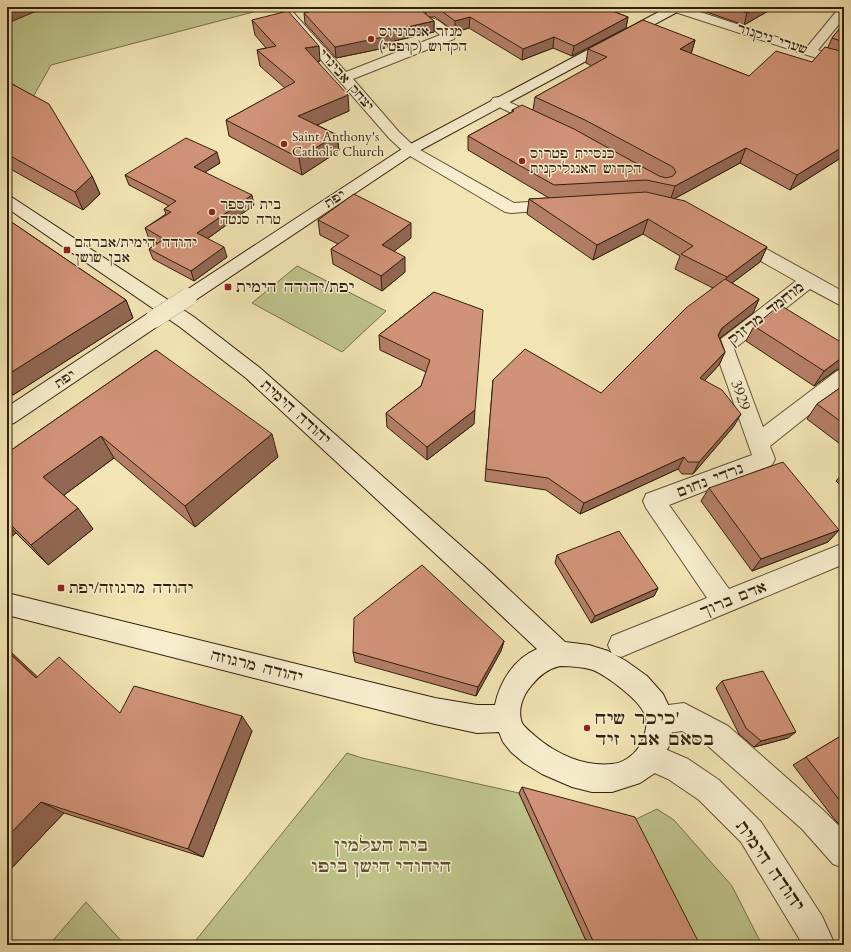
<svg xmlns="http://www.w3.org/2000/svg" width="851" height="952" font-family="Cardo,'Frank Ruhl Libre',serif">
	<rect width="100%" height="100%" fill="#f2e4b3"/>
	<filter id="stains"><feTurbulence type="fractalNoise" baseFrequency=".005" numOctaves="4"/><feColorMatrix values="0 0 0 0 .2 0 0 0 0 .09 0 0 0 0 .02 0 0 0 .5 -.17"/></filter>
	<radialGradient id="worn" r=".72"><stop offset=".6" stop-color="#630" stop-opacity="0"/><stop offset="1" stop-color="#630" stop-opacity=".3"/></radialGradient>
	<path fill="#bec38a" stroke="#78714a" d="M48 7H261V10L51 65 33 97 7 80V8L37 12Z
		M297 266 386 311 342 352 252 303Z
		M347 753 362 758 519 793 588 945H192Z
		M657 809 674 820 732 886 762 945H689L628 823Z
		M86 902 125 945H49Z"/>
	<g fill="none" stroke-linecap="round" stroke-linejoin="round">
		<defs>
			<path id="street" d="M279 7H291L292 11 346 72 440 35 424 21 426 18C436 16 446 27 454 33L455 36 454 39 353 79 399 132 415 147 514 203 557 200 563 201 565 205 563 209 511 213 505 212 405 153 389 138 282 15Z
				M671 7H685L807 47 840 7H844V18L818 50 844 59V67L672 11Z
				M498 97 546 119 548 122 546 125 541 126 536 125 493 104 491 101 493 98Z
				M737 235 743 236 844 292V306L838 304 810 289 734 349 763 427 837 371 844 369V387L770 446 775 459 772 465 669 505 729 589 844 543V564L621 657 612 654 608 645 612 636 707 598 646 508 643 501 646 494 752 455 714 347 717 342 796 281 731 244 728 240 731 236Z
				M684 703 728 726 822 809 844 831V868L833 864 802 829 708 746 682 731 661 734 651 730 647 720 651 710 661 706Z
				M651 743 688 759 719 780 761 822 822 916 835 945H803L741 842 699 800 668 779 641 767 637 757 641 747Z"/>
			<path id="secondary" d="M668 7H683L681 10 415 153 194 301 188 303 182 301 179 297 182 293 405 147Z
				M7 196 13 198 194 317 260 368 485 567 565 642 589 645 608 651 626 661 647 676 663 694 672 713 674 722 669 746 655 773 640 783 612 792H592L572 787 542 774 524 763 511 752 503 742 499 732 477 733 435 724 7 615V593L435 698 477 705H495C500 681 514 659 537 649L467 583 246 378 180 327 7 208ZM560 666C571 666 583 667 593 670 607 676 640 700 645 715 649 724 644 739 639 747 633 756 623 763 612 764 584 767 556 754 535 736 531 732 525 728 522 723 517 710 523 695 531 686 539 676 547 669 560 666Z
				M154 312 161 314 163 319 161 324 14 423 7 425V407L147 314Z"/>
		</defs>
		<use href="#street" stroke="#615035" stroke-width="2"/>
		<use href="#secondary" stroke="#311f0b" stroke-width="2"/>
		<use href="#street" fill="#f7edce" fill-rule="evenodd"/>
		<use href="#secondary" fill="#f7edce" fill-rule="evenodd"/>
		<defs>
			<path id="secondary-bridge" d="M154 319 188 297"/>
		</defs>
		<use href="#secondary-bridge" stroke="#311f0b" stroke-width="18" stroke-linecap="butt"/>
		<use href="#secondary-bridge" stroke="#f7edce" stroke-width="18"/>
	</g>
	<path fill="#b47e67" stroke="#311f0b" d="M328 7H602L628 17 626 28 572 56 553 48 522 60 469 28 455 32 435 17H429L434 21V32L394 41V46L336 58 305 23 304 13Z
		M692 7H775L744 25Z
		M252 20 320 61 318 62 349 111 317 125 337 135 339 151 302 175 229 136 226 120 285 88 260 66 257 50 266 48 255 35Z
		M844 23V156L790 190 740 163 674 199 767 247 760 262 732 283 759 299 753 313 720 338 725 352 719 365 704 381 734 426 693 474H682L678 469 580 514 546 490 485 481 493 380 601 393 713 288 675 269 680 256 643 234 593 260 527 214 529 199 549 198 468 150V136L512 112V110H533L535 97 592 66 586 63 588 49 695 40 691 54 749 76 812 62 828 47 832 38Z
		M7 85 92 176 100 194 83 210 7 167Z
		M220 163 205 172 254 205 207 239 227 257 194 281 153 259 149 249 157 243 149 239 145 228 166 214 164 209 169 206 129 185 125 175Z
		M7 219 126 300 133 318 13 395 7 391Z
		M318 220 411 238 394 251 405 272 382 291 333 264 331 249 338 244 320 235Z
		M434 292 474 424 427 460 387 427 386 413 421 386 426 372 380 350 379 335Z
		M754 326 836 370 814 386 746 341Z
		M156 350 278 457 195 527 114 458 64 495 93 529 48 565 16 533 7 540V453Z
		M844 382V447L807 419 817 404 840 388Z
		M844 472V489L836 481Z
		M709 488 839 530 828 542 752 571 701 501Z
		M557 555 658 588 654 596 591 623 555 563Z
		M504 641 501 651 476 696 355 662 353 652Z
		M7 649 37 677 120 713 252 731 203 857 64 813 7 873Z
		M722 681 788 738 754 747 739 734 716 688Z
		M844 734V829L835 820 793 765Z
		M522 787 700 945H588L519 793Z"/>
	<path fill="#926754" stroke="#311f0b" d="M7 7H46L8 23 7 21Z
		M425 7H426V16L422 11Z
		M758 7H775L744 25 747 13Z
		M470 17 469 28 455 32V21Z
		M628 17 626 28 572 56 574 46Z
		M434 21V32L394 41V46L336 58 335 47 389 31Z
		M554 37 553 48 522 60 523 49Z
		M695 40 691 54 680 49Z
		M319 46 320 61 307 64 305 48Z
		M348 95 349 111 301 132 298 116Z
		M337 135 339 151 302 175 299 158Z
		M844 146V156L790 190 797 175Z
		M746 148 740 163 670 201 675 186Z
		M217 152 220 163 197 177 194 167Z
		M92 176 100 194 83 210 75 192Z
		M252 195 254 205 200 244 197 233Z
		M648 219 643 234 593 260 597 245Z
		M411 223V238L383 260 382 245Z
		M224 247 227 257 194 281 191 271Z
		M767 247 760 262 720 292 727 277Z
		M405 257V272L382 291 381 276Z
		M759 299 753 313 716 341 722 328Z
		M126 300 133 318 13 395 7 387V375Z
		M725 352 719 365 695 391 700 378Z
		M844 356V368L836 370 814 386 824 371Z
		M475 410 474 424 427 460V447Z
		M741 414 734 426 693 474 699 462Z
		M272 434 278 457 195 527 185 506Z
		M101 436 114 458 60 498 43 477Z
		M684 457 678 469 580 514 584 503Z
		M78 508 93 529 48 565 31 545Z
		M7 523 16 533 7 540Z
		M839 530 828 542 752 571 761 559Z
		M658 588 654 596 591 623 595 616Z
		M504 641 501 651 476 696 478 687Z
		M7 649 12 653 57 695 36 678 7 651Z
		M242 716 252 731 203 857 188 849Z
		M796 732 788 738 754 747 761 741Z
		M41 802 64 813 7 873V837Z"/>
	<path fill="#d19378" stroke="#311f0b" d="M328 7H425L422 11 434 21 389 31 393 35 335 47 304 13Z
		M436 7H602L628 17 574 46 554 37 523 49 470 17 455 21Z
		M730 7H758L747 13Z
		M288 11 319 46 305 48 348 95 298 116 337 135 299 158 226 120 295 82 257 50 276 46 252 20Z
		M643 20 695 40 680 49 749 76 776 51 812 62 825 47 844 52V146L797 175 746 148 675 186 646 180 554 185 468 136 514 111 512 110 522 105 574 129 659 176 666 178 673 176 676 172 673 167 585 120 535 97 607 57 588 49Z
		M844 23V42L832 38Z
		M10 83 49 104 92 176 75 192 7 154V85Z
		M186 138 217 152 194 167 252 195 197 233 224 247 191 271 149 249 164 239 145 228 171 212 164 209 176 201 125 175Z
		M646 192 685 201 767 247 727 277 681 254 693 246 648 219 597 245 529 199Z
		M354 194 411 223 382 245 405 257 381 276 331 249 349 236 318 220Z
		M7 219 126 300 7 375Z
		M725 279 759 299 722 328 718 335 725 352 700 378 722 390 741 414 699 462H688L684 457 584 503 548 478 486 469 493 380 525 349 601 393 686 308Z
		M434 292 483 310 475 410 427 447 386 413 421 386 430 360 379 335Z
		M780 305 844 344V356L824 371 754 326Z
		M156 350 272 434 185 506 101 436 43 477 78 508 31 545 7 521V453Z
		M844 385V424L817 404Z
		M783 462 839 530 761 559 709 488Z
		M619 531 658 588 595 616 557 555Z
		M422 565 504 641 478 687 353 652 354 618Z
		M7 651 36 678 59 657 120 713 134 686 242 716 188 849 41 802 7 837Z
		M763 671 796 732 761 741 746 728 722 681Z
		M844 734V806L806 757Z
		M522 787 635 817 700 945H595Z"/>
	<g fill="#8f2418" stroke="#f7edce" stroke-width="1.5">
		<circle cx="371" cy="39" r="4"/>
		<circle cx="284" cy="144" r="4"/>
		<circle cx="522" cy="161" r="4"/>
		<circle cx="212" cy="212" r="4"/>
		<rect x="63" y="246" width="8" height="8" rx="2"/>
		<rect x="224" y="283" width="8" height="8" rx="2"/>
		<rect x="57" y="584" width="8" height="8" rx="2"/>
		<circle cx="587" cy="728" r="4"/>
	</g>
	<g text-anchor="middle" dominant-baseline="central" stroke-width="3" stroke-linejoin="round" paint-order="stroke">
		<g font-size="13" fill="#311f0b" stroke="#f7edce" text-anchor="start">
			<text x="379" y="32">מנזר אנטוניוס<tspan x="379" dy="15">הקדוש (קופטי)</tspan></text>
			<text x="292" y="137">Saint Anthony's<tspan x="292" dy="15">Catholic Church</tspan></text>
			<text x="530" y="154">כנסיית פטרוס<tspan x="530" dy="15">הקדוש האנגליקנית</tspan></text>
			<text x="220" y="205">בית הספר<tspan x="220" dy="15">טרה סנטה</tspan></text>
			<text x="75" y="243">יהודה הימית/אברהם<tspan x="75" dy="15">אבן שושן</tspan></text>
		</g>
		<g font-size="13" fill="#311f0b" stroke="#f7edce">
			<text transform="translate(772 39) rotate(18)">שערי ניקנור</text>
			<text transform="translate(346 80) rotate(49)">יצחק אבינרי</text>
			<text transform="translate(335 199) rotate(-33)">יפת</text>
			<text transform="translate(65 379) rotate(-34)">יפת</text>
		</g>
		<g font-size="15" fill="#311f0b" stroke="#f7edce" text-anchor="start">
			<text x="236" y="287">יפת/יהודה הימית</text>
			<text x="69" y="588">יהודה מרגוזה/יפת</text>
		</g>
		<g font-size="15" fill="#311f0b" stroke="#f7edce">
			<text transform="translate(766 313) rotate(-38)">מוחמד מרזוק</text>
			<text transform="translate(741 395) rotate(70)">3929</text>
			<text transform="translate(296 412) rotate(42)">יהודה הימית</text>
			<text transform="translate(710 480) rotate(-21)">נרדי נחום</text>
			<text transform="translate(733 599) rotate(-22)">אדם ברוך</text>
			<text transform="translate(257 666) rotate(14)">יהודה מרגוזה</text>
		</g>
		<g font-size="18" fill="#311f0b" stroke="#f7edce" text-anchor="start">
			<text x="595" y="718">כיכר שיח'<tspan x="595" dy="21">בסאם אבו זיד</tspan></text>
		</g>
		<g font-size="18" font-style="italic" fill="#5b5031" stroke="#f7edce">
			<text x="381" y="845">בית העלמין<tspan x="381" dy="21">היהודי הישן ביפו</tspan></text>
		</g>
		<g font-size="18" fill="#311f0b" stroke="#f7edce">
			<text transform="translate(770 866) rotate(55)">יהודה הימית</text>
		</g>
	</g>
	<rect width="851" height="952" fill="none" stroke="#f2e4b3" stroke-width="24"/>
	<rect x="8" y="8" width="835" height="936" fill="none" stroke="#311f0b" stroke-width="2"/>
	<rect x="12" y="12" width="827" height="928" fill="none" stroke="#311f0b"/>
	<rect width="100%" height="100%" filter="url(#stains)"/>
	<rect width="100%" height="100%" fill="url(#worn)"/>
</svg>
